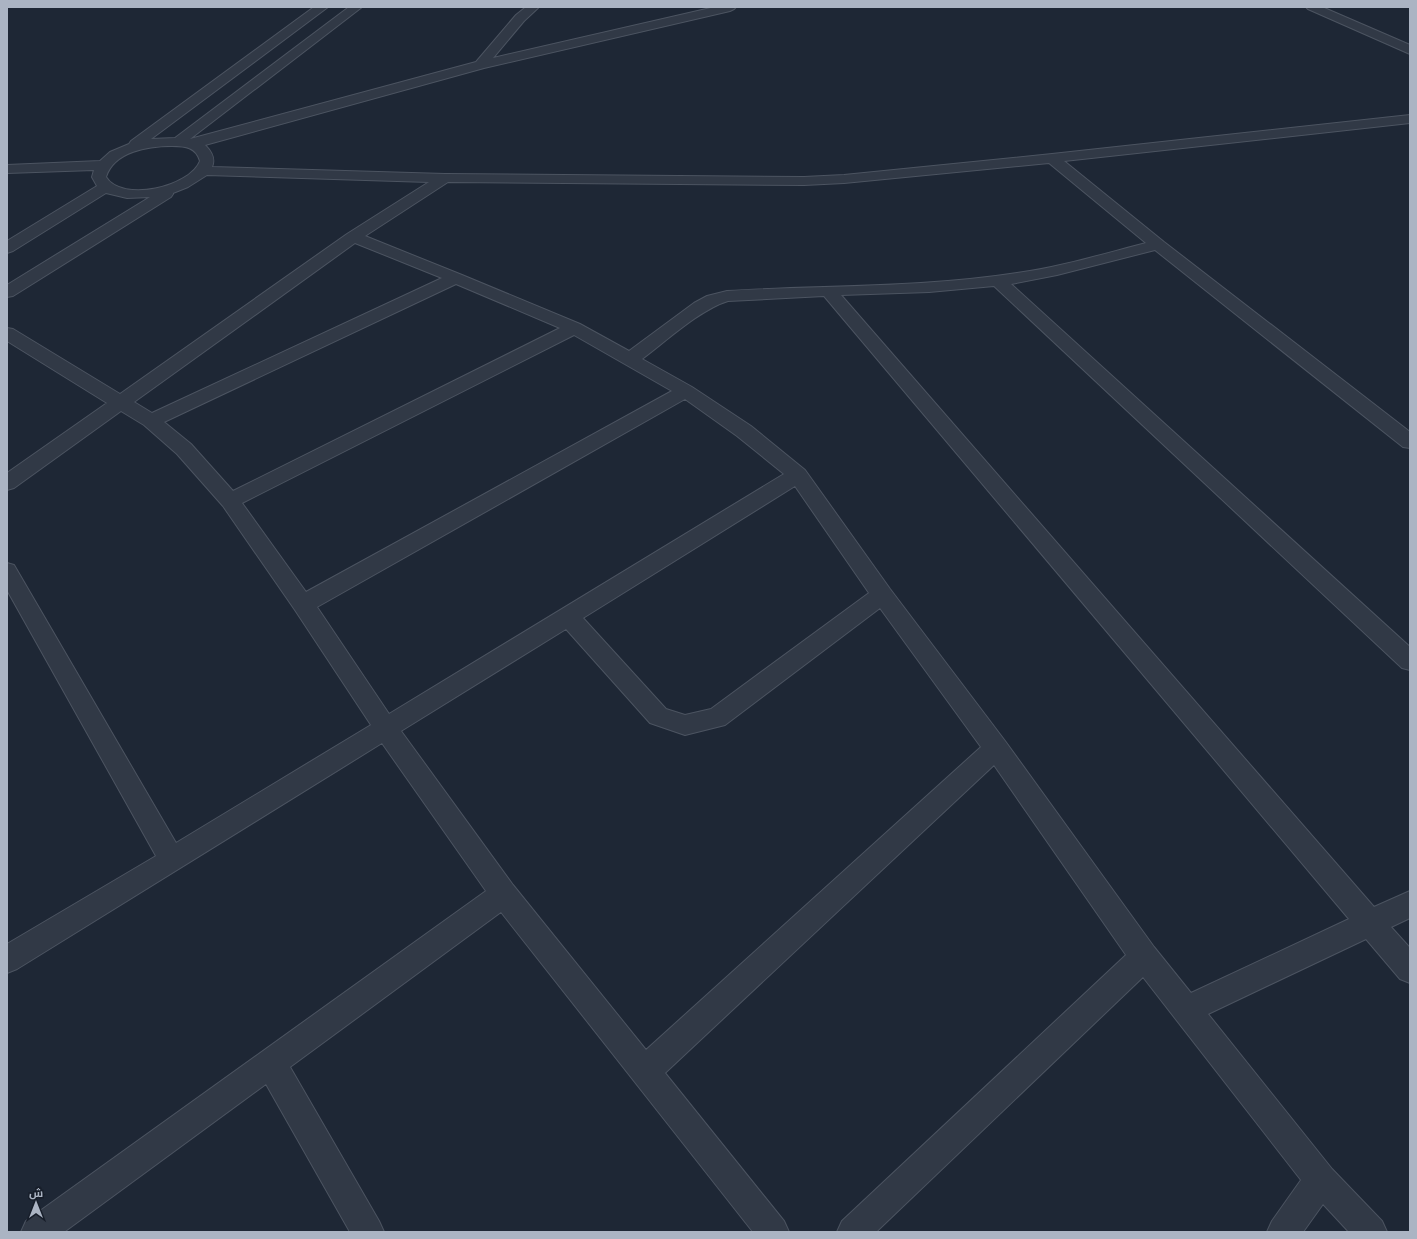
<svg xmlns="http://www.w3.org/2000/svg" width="1417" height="1239" font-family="Lato,Cairo,sans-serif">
	<rect width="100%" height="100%" fill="#1e2735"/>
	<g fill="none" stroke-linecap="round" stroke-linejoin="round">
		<defs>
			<path id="minor" d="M314 7H328L151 139 175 138 349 7H362L190 139 476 62 516 15 526 7H539L524 21 493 58 715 7H736L734 9 730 11 484 68 205 145C211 151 216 158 212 167L445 174 804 177 844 175 1052 154 1410 115V123L1064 161 1164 242 1410 432V448L1403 447 1155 250 1057 275 1011 284 1410 647V670L1402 668 994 286 929 292 841 295 1374 907 1410 891V918L1391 927 1410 948V983L1400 979 1366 939 1208 1014 1332 1169 1382 1221 1387 1232H1349L1323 1204 1303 1232H1267L1272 1221 1301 1180 1143 977 876 1232H837L842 1221 1126 955 994 765 665 1073 784 1221 789 1232H753L501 912 290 1067 379 1221 384 1232H350L266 1084 64 1232H21L26 1221 486 891 382 743 17 969 7 973V944L156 856 7 590V563L14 565 176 843 371 725 295 610 223 506 177 454 144 425 121 411 14 488 7 490V473L107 403 7 341V328L13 329 120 394 347 234 429 182 207 175 188 187 173 193V194L171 197 13 296 7 297V285L150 197 127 198 106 193 13 251 7 253V241L97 186 92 177 94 170 7 173V165L100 161 110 152 129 144 131 141ZM172 146C185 146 196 147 200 161 190 187 122 203 106 177 114 151 149 146 172 146ZM1049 163 1146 243C1103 254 1061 267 1017 273 921 288 823 285 727 291L707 296 694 303 629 351 580 324 462 275 365 236 448 182 804 185 844 183ZM355 243 442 278 152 413 134 402ZM456 284 560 328 233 491 191 444 164 422ZM824 296 1349 919 1191 993 1154 947 1005 741 890 589 805 470 751 426 692 387 642 359C666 341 701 309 728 301ZM574 335 672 391 306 592 242 503ZM685 399 737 436 784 474 389 714 317 607ZM795 486 869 593 711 709 685 715 666 709 583 618ZM880 608 981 747 646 1050 513 885 401 731 566 629 650 723 685 735 725 725Z
				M1306 7H1322L1410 45V54L1308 9Z"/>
		</defs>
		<use href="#minor" stroke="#4c5461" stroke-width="2"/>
		<use href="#minor" fill="#313946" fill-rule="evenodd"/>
	</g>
	<rect width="1417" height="1239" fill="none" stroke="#abb4c3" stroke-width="16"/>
	<g transform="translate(36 1203)" stroke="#171e2a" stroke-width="3" paint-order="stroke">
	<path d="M0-3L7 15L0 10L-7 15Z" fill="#abb4c3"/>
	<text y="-6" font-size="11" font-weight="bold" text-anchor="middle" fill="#abb4c3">ش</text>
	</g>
</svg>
